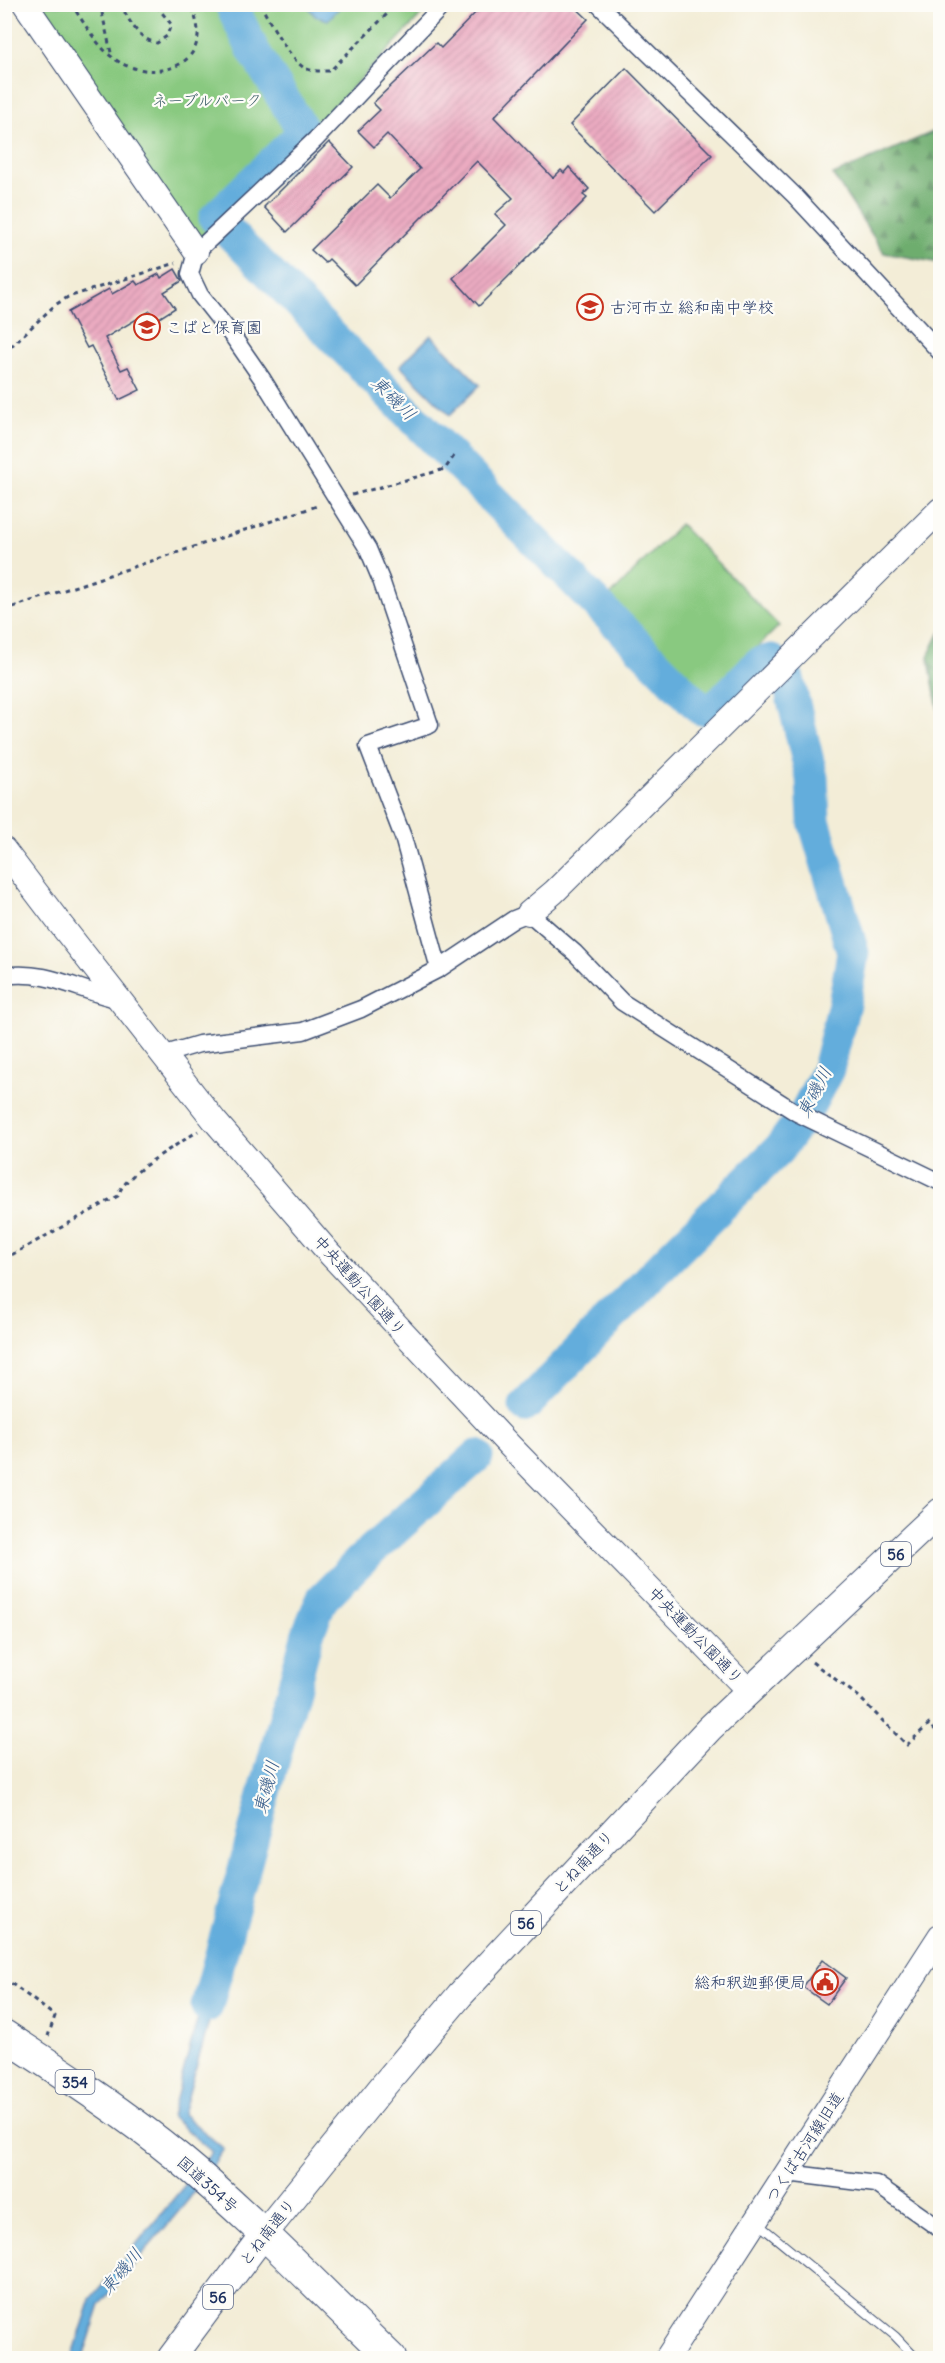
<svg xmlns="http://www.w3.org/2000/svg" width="945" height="2363" font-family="Delius,'Klee One',sans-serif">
	<defs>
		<pattern id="forest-firs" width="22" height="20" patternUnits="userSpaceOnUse" patternTransform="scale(1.5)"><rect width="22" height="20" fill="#6ead6e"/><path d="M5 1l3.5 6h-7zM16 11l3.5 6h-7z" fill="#5a8d5e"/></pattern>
		<pattern id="building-hatch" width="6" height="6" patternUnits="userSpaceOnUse" patternTransform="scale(1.5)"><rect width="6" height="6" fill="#ebabc1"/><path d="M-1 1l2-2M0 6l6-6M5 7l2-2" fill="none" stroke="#c993a8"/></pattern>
	</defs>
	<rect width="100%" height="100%" fill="#fdfcf7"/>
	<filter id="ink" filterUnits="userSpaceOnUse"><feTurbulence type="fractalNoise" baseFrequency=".0167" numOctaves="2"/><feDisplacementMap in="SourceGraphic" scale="12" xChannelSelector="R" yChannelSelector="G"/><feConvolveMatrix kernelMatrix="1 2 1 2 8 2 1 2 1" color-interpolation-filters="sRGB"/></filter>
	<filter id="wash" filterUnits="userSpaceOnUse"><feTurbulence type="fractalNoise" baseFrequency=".008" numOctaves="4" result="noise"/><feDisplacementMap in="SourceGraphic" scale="24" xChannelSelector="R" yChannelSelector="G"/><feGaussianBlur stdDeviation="1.35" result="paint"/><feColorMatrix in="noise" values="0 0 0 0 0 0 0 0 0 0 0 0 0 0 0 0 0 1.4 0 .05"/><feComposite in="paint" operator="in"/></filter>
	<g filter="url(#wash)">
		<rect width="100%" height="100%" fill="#f3edd7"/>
		<path fill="#89c980" stroke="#527c6f" stroke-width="1.5" d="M23 5H431L196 252Z
			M680 524 779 626 701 702 606 600Z"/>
		<path fill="url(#forest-firs)" stroke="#446e66" stroke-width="1.5" d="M940 129V263L884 253 833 175Z
			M940 632V720L928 656Z"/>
		<path fill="#64addc" stroke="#406e9d" stroke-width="1.5" d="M307 5H342L328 20 315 16Z
			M431 335 480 385 450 415 400 366Z
			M213 1962 225 1965 183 2114 224 2149 189 2199 100 2305 83 2358H72L91 2299 212 2152 171 2117Z"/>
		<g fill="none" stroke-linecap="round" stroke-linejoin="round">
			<path stroke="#64addc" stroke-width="33" d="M231 4 253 50 304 132 215 218 701 709 715 708 758 664 771 660
				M525 1406 663 1264 779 1149 804 1115 828 1069 844 1004 853 953 814 821 812 778 788 679
				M207 2006 308 1633 322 1599 362 1559 477 1456"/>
		</g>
		<g id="blocks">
			<path fill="url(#building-hatch)" d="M484 4H572L588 19 494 117 553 178 561 170 564 173 569 167 589 189 583 195 587 198 479 306 453 278 506 225 495 214 513 198 477 161 355 285 329 259 325 263 311 250 377 185 390 198 420 169 387 134 374 147 358 131 380 110 373 103 436 43 441 48Z
				M626 68 712 155 655 211 570 125Z
				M329 142 353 167 287 232 264 207Z
				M175 269 182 281 164 292 175 308 156 320 150 311 105 338 121 370 128 367 140 390 119 400 91 346 87 348 68 312 109 289 112 294 135 281 138 285 159 274 161 278Z
				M822 1960 846 1978 827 2004 803 1987Z"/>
		</g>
	</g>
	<g filter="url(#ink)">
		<use href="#blocks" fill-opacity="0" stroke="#3b4c70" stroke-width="1.5"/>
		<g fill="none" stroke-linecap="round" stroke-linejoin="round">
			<defs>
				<path id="lane" d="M756 2222 895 2336 916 2358"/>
				<path id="street" d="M598 4 795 196 940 352
					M439 969 403 837 368 746 430 725 381 580 368 549 263 380 234 338 200 295 190 274 196 252 315 140 444 4
					M4 976C48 969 80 992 121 1000
					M162 1055 199 1044 303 1031 361 1009 439 969 514 919 529 913 575 953 622 1002 797 1113 940 1182
					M784 2177 795 2174 876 2184 940 2229"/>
				<path id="secondary" d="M25 4 196 252
					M4 850 61 925 214 1120 330 1254 509 1445 749 1691
					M529 913 554 892 940 510
					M667 2358 940 1936"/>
				<path id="primary" d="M171 2358 263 2235 384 2085 460 1995 709 1729 940 1512"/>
				<path id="highway" d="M4 2035C64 2074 124 2113 179 2158 254 2220 321 2291 391 2358"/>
			</defs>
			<use href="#lane" stroke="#3b4c70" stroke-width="10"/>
			<use href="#street" stroke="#3b4c70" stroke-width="19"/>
			<use href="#secondary" stroke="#3b4c70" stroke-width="26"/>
			<use href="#primary" stroke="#3b4c70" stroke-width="29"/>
			<use href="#highway" stroke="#3b4c70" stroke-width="32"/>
			<path stroke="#3b4c70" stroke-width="3" stroke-dasharray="4.5 4.5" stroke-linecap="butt" d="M71 4C86 25 100 53 123 64 150 77 194 72 198 36 199 26 194 14 191 4
				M100 4 112 57
				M120 4C130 21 137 39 157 43L167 36 171 24 155 4
				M260 4C269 20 289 58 303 67 311 72 320 71 330 71L397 4
				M4 353 55 305 68 297 176 263
				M352 495 445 469 456 453
				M4 610 320 505
				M4 1259 118 1196C123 1174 178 1145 198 1131
				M812 1662 858 1696 907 1745 929 1724 940 1734
				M4 1978 55 2016 48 2036"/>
			<use href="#lane" stroke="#fff" stroke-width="8"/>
			<use href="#street" stroke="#fff" stroke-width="16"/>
			<use href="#secondary" stroke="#fff" stroke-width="24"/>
			<use href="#primary" stroke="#fff" stroke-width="27"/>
			<use href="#highway" stroke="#fff" stroke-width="30"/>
		</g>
	</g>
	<defs>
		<symbol id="school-ring" viewBox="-11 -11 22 22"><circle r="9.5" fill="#fdfcf7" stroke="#c8321e" stroke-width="1.5"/><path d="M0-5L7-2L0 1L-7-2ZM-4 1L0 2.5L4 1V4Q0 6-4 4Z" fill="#c8321e"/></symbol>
		<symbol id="civic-ring" viewBox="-11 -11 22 22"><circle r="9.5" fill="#fdfcf7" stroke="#c8321e" stroke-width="1.5"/><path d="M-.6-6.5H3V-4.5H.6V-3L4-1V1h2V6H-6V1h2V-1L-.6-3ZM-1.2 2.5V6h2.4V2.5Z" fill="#c8321e"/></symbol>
	</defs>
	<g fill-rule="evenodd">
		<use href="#school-ring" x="575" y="292" width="30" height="30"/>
		<use href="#school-ring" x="132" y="312" width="30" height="30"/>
		<use href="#civic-ring" x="810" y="1967" width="30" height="30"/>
	</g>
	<g text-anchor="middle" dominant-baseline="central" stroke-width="4.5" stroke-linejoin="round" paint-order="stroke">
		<g fill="#fdfcf7" stroke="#5f6c8c" stroke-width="1.5">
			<rect x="881" y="1542" width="30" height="24" rx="4.5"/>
			<rect x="511" y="1911" width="30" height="24" rx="4.5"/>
			<rect x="55.5" y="2070" width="39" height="24" rx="4.5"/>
			<rect x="203" y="2285" width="30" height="24" rx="4.5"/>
		</g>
		<g font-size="15" font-weight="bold" fill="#1b2f5e">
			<text x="896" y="1554">56</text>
			<text x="526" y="1923">56</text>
			<text x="75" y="2082">354</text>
			<text x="218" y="2297">56</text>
		</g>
		<g font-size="16" fill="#3c5d68" stroke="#fdfcf7">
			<text x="207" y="100">ネーブルパーク</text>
		</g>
		<g font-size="16" fill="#1b2f5e" stroke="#fdfcf7" text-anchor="start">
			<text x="610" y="307">古河市立 総和南中学校</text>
			<text x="166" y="327">こばと保育園</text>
			<text x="806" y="1982" text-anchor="end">総和釈迦郵便局</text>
		</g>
		<g font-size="16" fill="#1b2f5e" stroke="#fdfcf7">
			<text transform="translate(360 1285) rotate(48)">中央運動公園通り</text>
			<text transform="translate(696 1635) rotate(46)">中央運動公園通り</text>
			<text transform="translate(583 1862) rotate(-47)">とね南通り</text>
			<text transform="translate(804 2147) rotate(-57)">つくば古河線旧道</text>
			<text transform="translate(208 2184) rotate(42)">国道354号</text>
			<text transform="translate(267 2232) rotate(-52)">とね南通り</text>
		</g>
		<g font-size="18" font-style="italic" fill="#355b8a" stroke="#fdfcf7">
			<text transform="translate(394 398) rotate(45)">東磯川</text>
			<text transform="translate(814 1092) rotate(-63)">東磯川</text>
			<text transform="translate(266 1787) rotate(-75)">東磯川</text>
			<text transform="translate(121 2271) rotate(-50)">東磯川</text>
		</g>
	</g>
	<rect width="945" height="2363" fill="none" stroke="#fdfcf7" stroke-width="24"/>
</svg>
